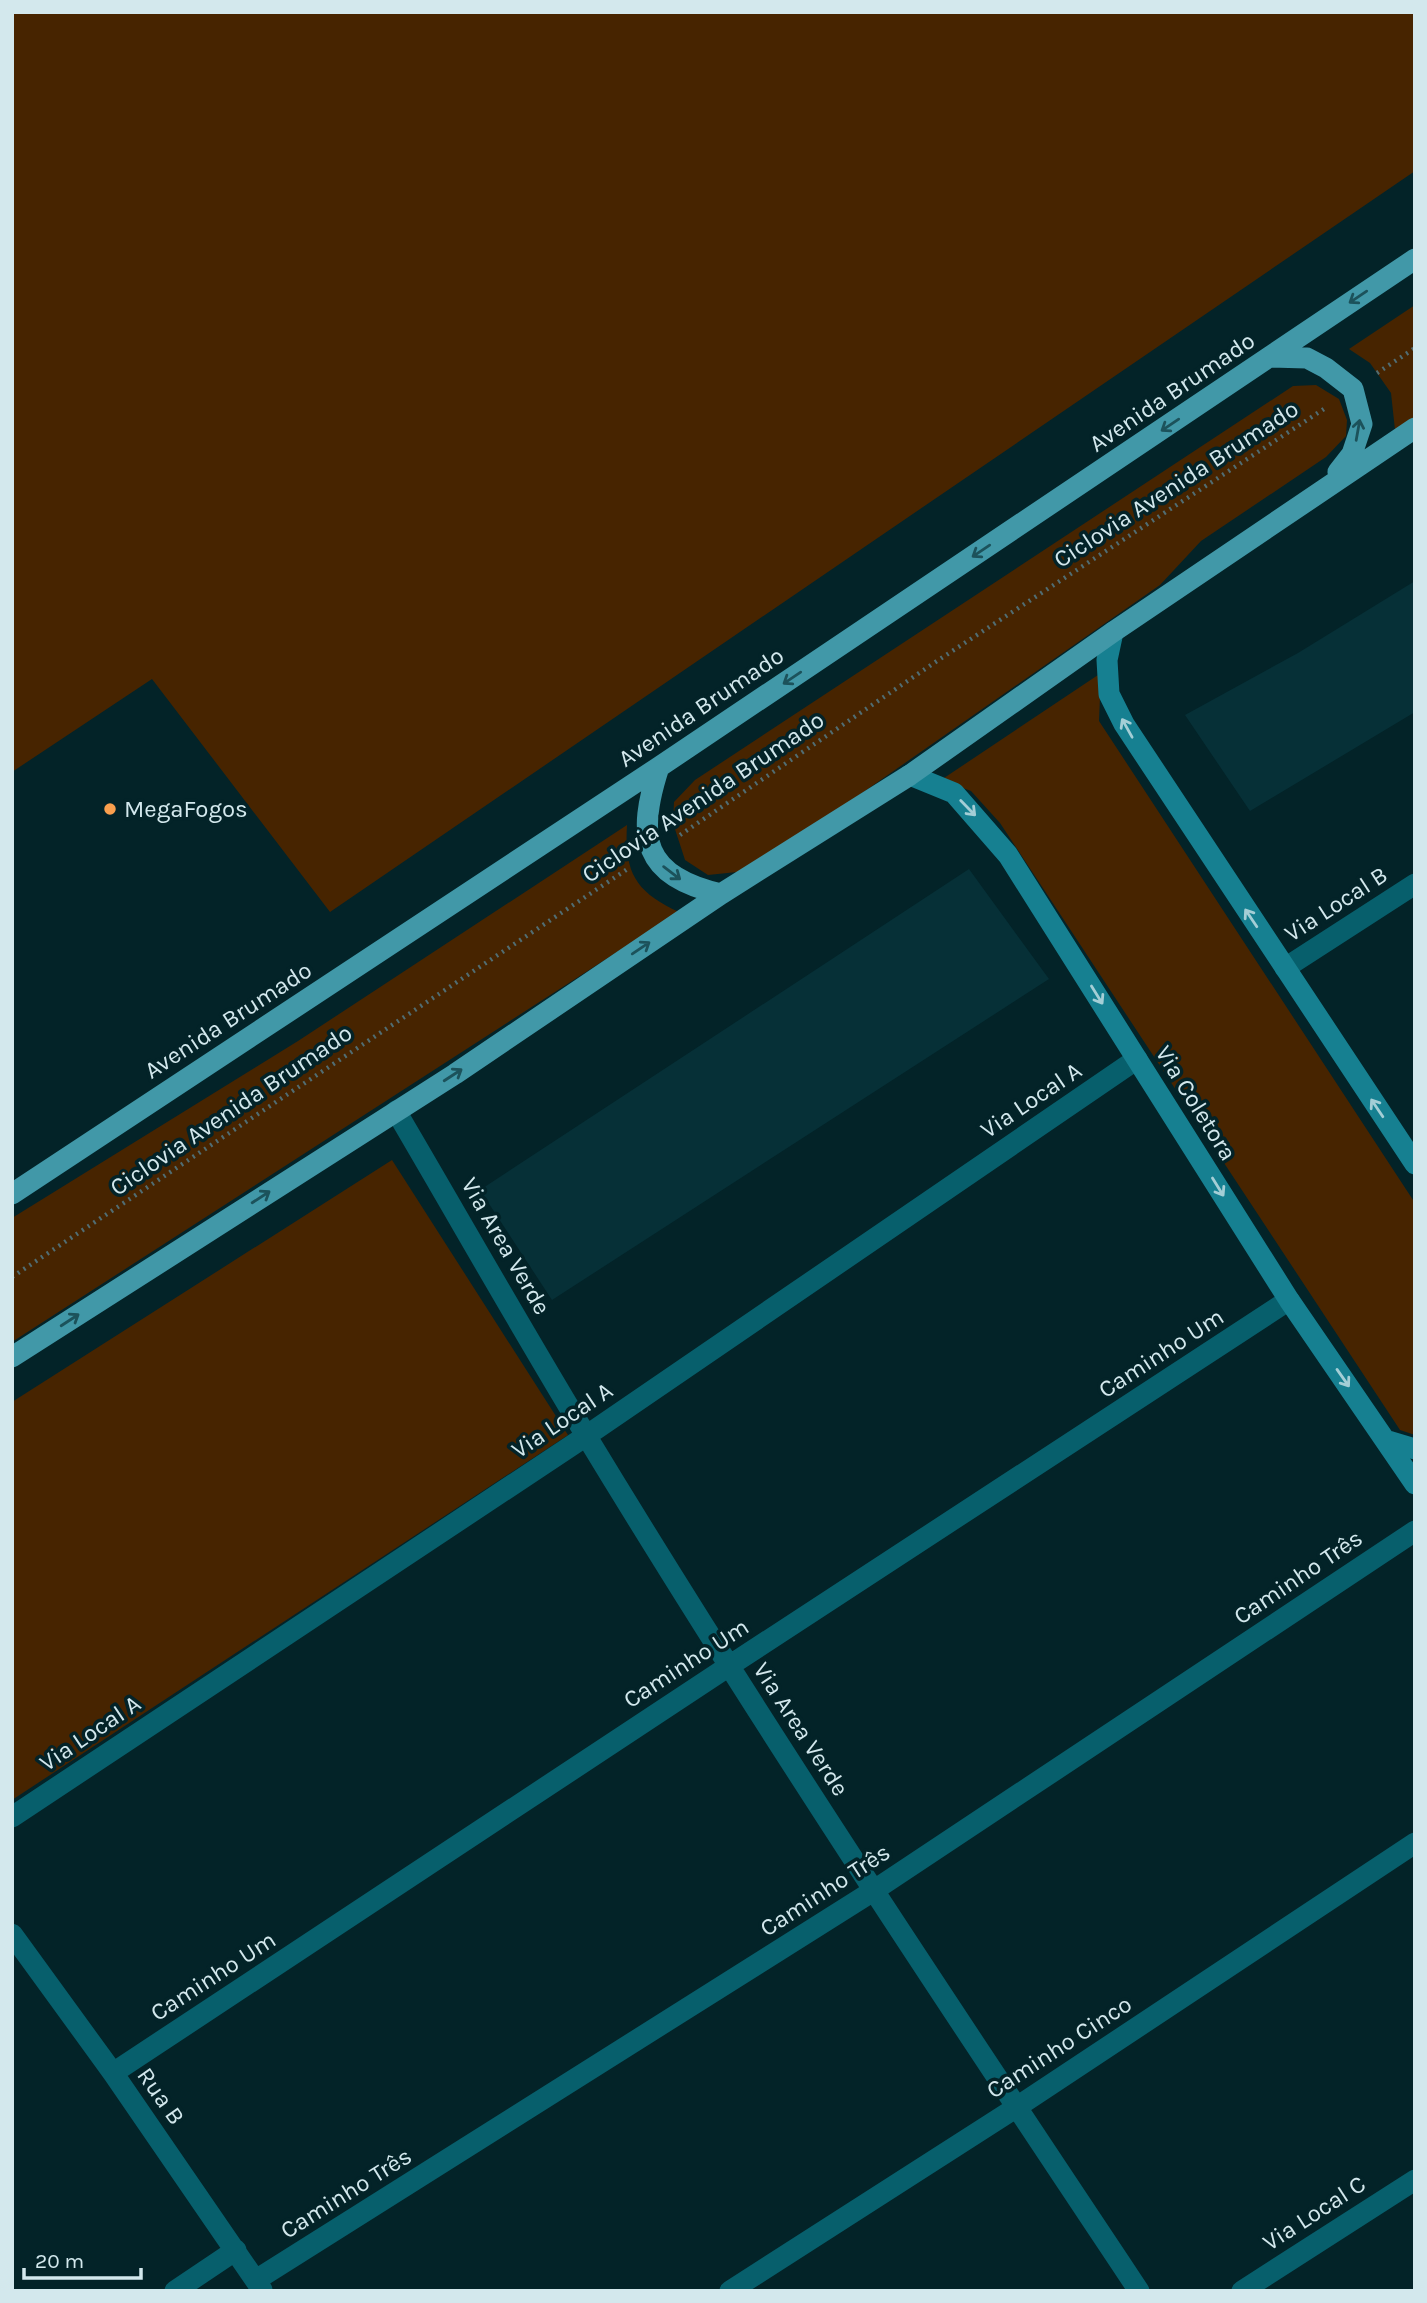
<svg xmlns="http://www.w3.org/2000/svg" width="1427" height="2303" font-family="Karla,sans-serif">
	<rect width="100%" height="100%" fill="#032328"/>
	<path fill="#063037" d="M1415 581V712L1250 811 1185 715 1298 653Z
		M969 869 1049 979 552 1300 480 1190Z"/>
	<path fill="#472400" d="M12 12H1415V171L330 912 152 679 12 772Z
		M1415 305V417L1395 430 1391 393 1370 363 1349 349Z
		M1316 385 1339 399 1347 420 1346 436 1326 457 1201 541 1160 585 766 860 737 872 708 875 685 860 673 823 674 802 695 780 1293 386Z
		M1101 673 1099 721 1415 1203V1435L1400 1430 1000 823 971 791 941 780Z
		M627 825C624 873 636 892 679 912L12 1342V1218L298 1041Z
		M392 1160 568 1435 12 1800V1402Z"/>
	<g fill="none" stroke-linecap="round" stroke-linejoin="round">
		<path stroke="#516d72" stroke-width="4.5" stroke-dasharray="2 5" stroke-linecap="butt" d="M1377 373 1415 348
			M680 835 937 661 1327 407
			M12 1277 629 868"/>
		<path stroke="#075f6c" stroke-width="21" d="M1285 968 1415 884
			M396 1111C460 1220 522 1330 587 1437 763 1727 951 2009 1139 2291
			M12 1817 586 1436 1137 1059
			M12 1934 113 2073 262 2290
			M113 2073 729 1666 1289 1300
			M256 2280 873 1891 1415 1531
			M175 2291 236 2250
			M730 2291 1017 2107 1415 1843
			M1242 2291 1415 2180"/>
		<path stroke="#168091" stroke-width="21" d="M1113 632 1107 660 1109 694 1124 724 1415 1164
			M910 775 954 793 1008 855 1289 1300 1415 1484
			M1385 1440 1415 1449"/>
		<path stroke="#4198a8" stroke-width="21" d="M1271 357 1307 358 1326 368 1353 389 1362 424 1352 454 1338 472
			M659 767C636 837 642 876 721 894
			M12 1194 659 767 1415 259
			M12 1357 455 1074 721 894 910 775 1113 632 1415 428"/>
	</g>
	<defs><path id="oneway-shaft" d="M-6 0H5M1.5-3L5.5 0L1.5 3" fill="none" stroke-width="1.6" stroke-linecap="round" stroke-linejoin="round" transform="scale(1.75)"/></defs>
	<g stroke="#1c525b">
		<use href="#oneway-shaft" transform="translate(1358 297) rotate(146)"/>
		<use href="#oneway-shaft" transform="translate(1170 425) rotate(146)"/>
		<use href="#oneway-shaft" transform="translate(1358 430) rotate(-80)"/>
		<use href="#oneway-shaft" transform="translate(981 551) rotate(146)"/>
		<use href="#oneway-shaft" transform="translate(792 678) rotate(146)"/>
		<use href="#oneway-shaft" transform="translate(672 873) rotate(37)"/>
		<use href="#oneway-shaft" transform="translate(641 948) rotate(-34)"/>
		<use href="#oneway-shaft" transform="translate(453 1075) rotate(-33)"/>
		<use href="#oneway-shaft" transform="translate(261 1197) rotate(-33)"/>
		<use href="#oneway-shaft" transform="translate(70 1320) rotate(-33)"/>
	</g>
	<g stroke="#a4ced6">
		<use href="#oneway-shaft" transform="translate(1127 728) rotate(-119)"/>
		<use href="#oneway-shaft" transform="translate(968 808) rotate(46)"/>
		<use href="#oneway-shaft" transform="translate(1251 918) rotate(-124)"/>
		<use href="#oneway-shaft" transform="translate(1097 995) rotate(58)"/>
		<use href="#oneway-shaft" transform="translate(1377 1108) rotate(-124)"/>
		<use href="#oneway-shaft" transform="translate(1218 1187) rotate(58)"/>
		<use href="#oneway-shaft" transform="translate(1343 1378) rotate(55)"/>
	</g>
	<circle fill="#fa9f4e" stroke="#032328" stroke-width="2.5" cx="110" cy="809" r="7"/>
	<g text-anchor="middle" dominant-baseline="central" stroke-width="7" stroke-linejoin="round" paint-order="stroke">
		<g font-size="24" fill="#d3e8ed" stroke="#032328">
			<text transform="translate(1172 392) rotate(-34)">Avenida Brumado</text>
			<text transform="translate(1176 484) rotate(-33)">Ciclovia Avenida Brumado</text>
			<text transform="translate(701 707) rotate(-34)">Avenida Brumado</text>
			<text transform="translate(703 797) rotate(-34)">Ciclovia Avenida Brumado</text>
			<text transform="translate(1336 904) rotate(-33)">Via Local B</text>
			<text transform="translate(228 1020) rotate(-33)">Avenida Brumado</text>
			<text transform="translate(1031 1100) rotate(-34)">Via Local A</text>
			<text transform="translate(1196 1103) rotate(58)">Via Coletora</text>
			<text transform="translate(231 1110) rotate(-34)">Ciclovia Avenida Brumado</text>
			<text transform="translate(506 1246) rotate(60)">Via Area Verde</text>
			<text transform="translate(1161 1353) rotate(-33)">Caminho Um</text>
			<text transform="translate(562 1420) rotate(-34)">Via Local A</text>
			<text transform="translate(1298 1577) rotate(-34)">Caminho Três</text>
			<text transform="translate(686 1663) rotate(-33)">Caminho Um</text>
			<text transform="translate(801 1729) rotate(57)">Via Area Verde</text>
			<text transform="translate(90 1733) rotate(-34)">Via Local A</text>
			<text transform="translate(825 1890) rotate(-33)">Caminho Três</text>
			<text transform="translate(213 1976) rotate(-33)">Caminho Um</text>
			<text transform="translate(1059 2047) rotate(-33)">Caminho Cinco</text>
			<text transform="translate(161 2096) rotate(55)">Rua B</text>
			<text transform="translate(346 2193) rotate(-32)">Caminho Três</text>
			<text transform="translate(1314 2213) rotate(-33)">Via Local C</text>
		</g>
		<g font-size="24" fill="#d3e8ed" stroke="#032328" text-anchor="start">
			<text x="124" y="809">MegaFogos</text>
		</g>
	</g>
	<rect width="1427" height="2303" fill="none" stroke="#d3e8ed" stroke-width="28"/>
	<path d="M24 2268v10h117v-10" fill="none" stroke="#d3e8ed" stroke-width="3.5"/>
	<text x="35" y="2268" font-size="21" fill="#d3e8ed" stroke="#032328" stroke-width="5" paint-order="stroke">20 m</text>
</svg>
